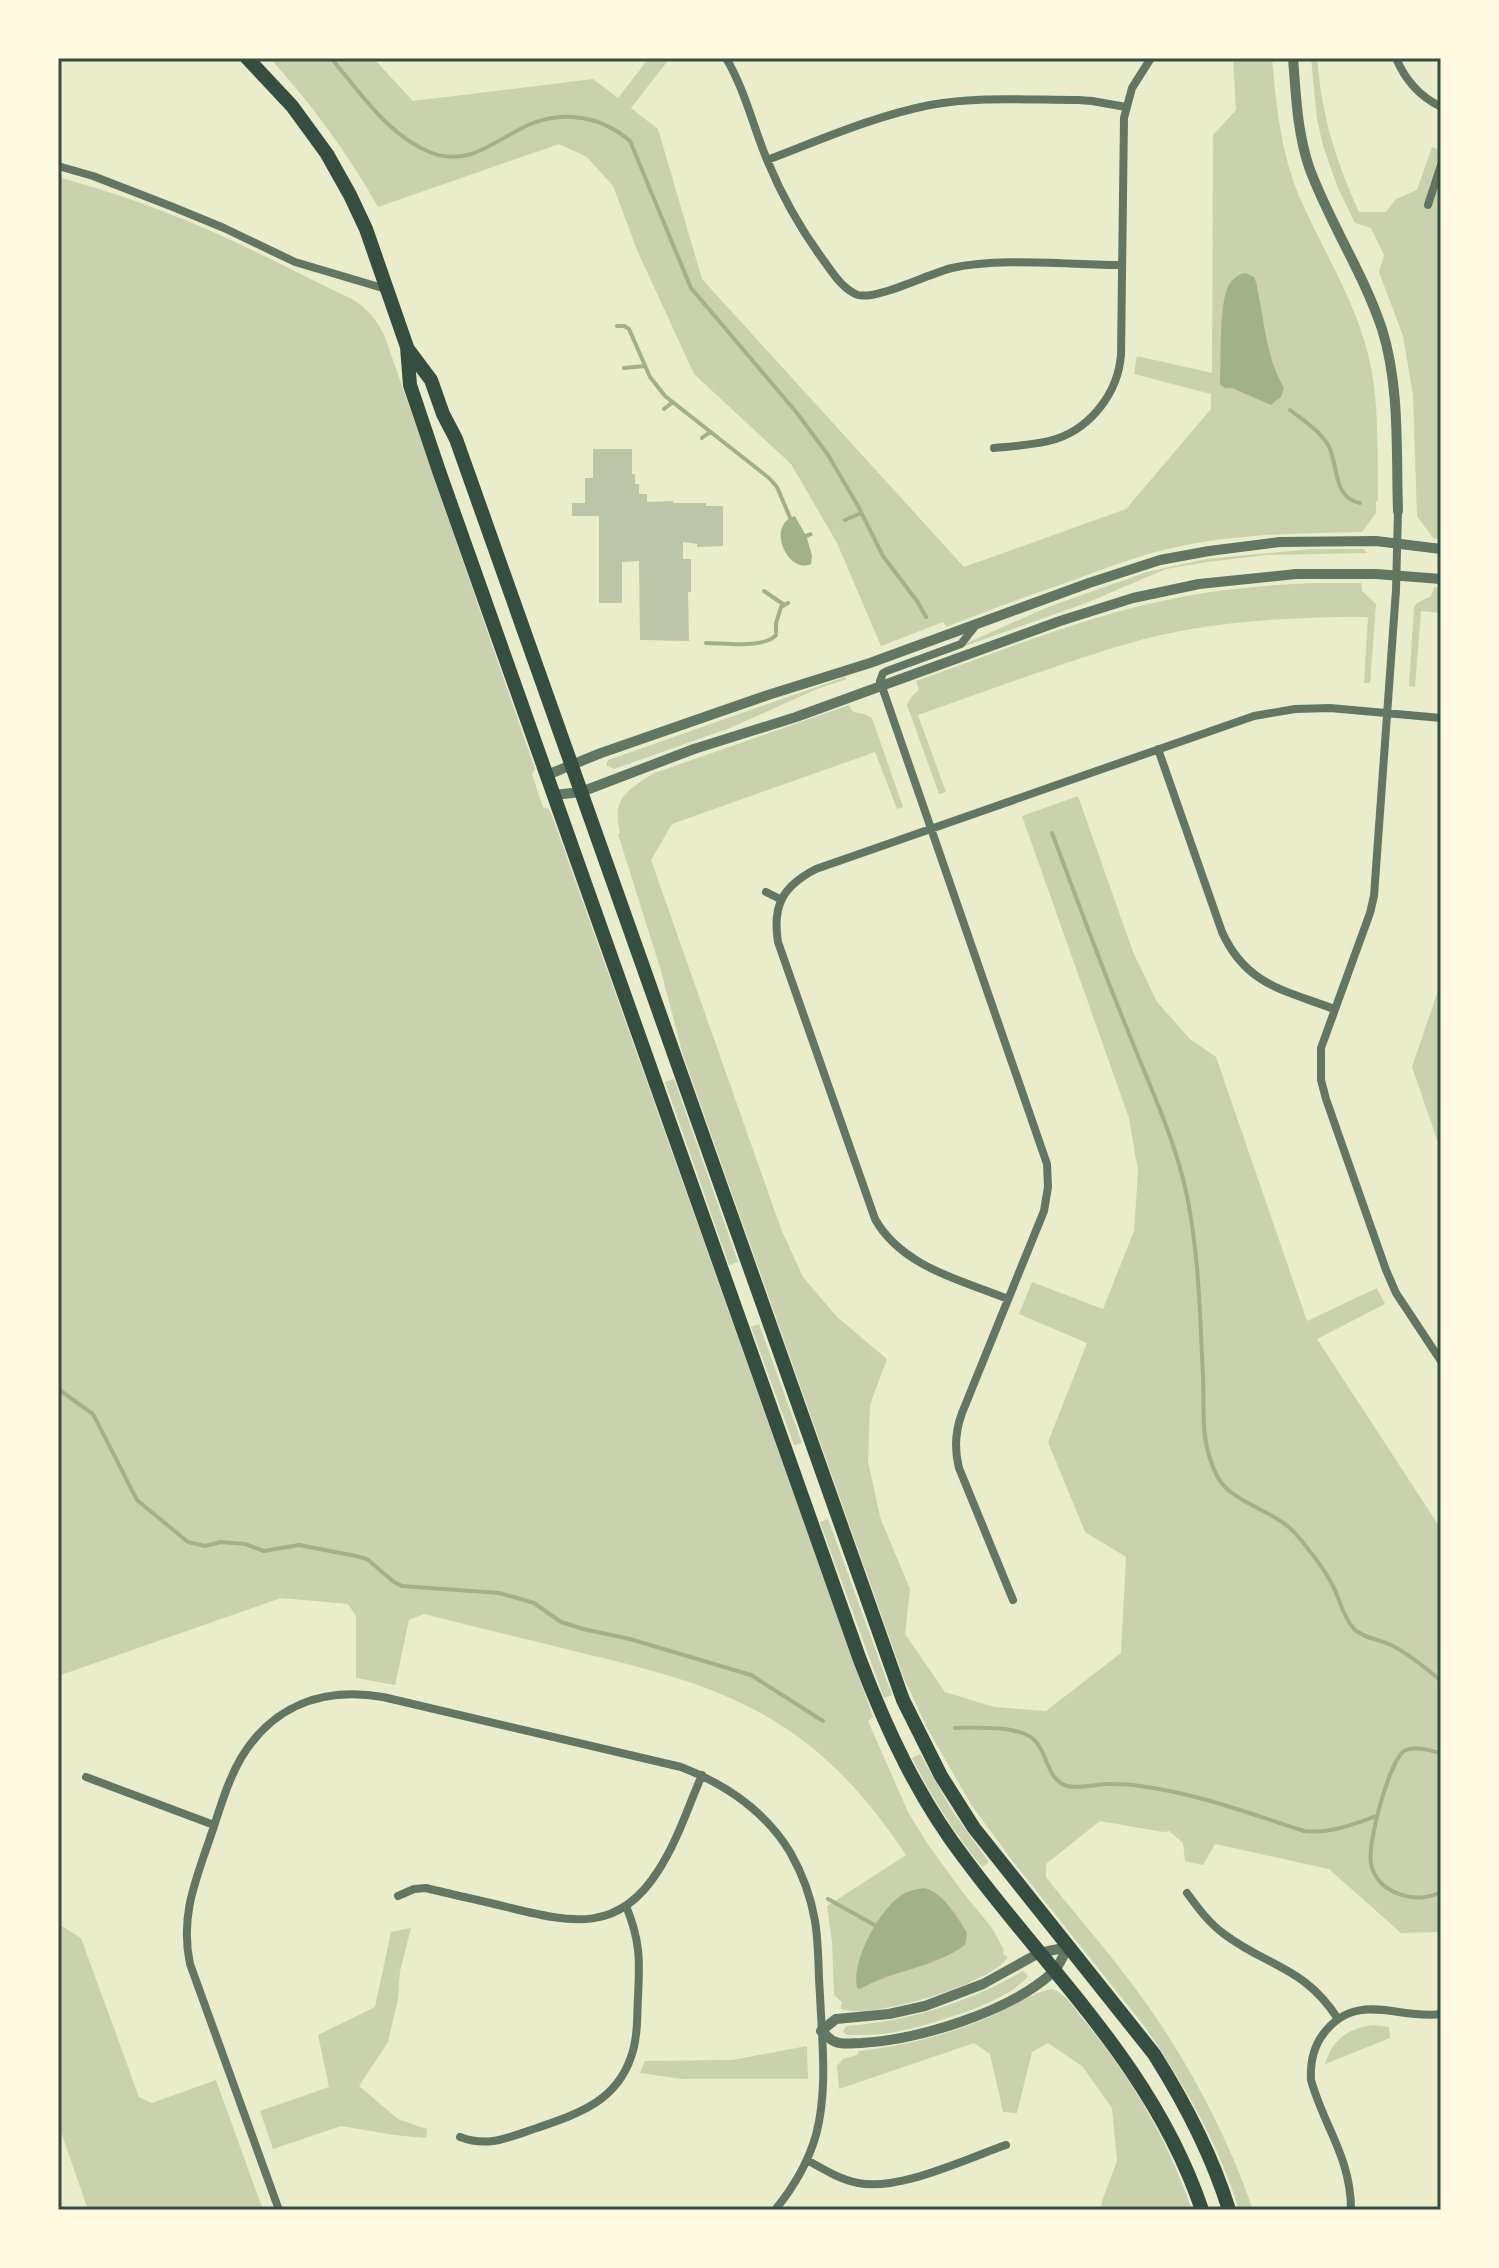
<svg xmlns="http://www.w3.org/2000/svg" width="1499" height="2268" font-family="'Alegreya Sans',sans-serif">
	<rect width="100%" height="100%" fill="#e9edc9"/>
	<path fill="#cad2ad" d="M270 58H373L413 101 593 79 618 98 649 58H670L631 108 658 129 702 279 964 567 1126 509 1211 409V394L1134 374 1137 356 1212 373 1213 135 1236 110 1233 58H1272C1276 105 1281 152 1299 196 1322 249 1354 298 1368 354 1380 401 1377 453 1378 501H1376V513L1362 532C1298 533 1234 534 1172 548 1140 555 1109 567 1079 578 1034 594 990 609 946 627L943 622 881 646 837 543 791 464 694 374 637 250 613 186 587 157 559 144 378 207C348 153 311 104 270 58Z
		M1311 58H1317C1322 117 1335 158 1359 212H1386L1396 199 1417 190 1432 147 1441 150V540L1433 538 1417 516 1413 395 1403 336 1379 272 1384 255 1371 228 1355 223 1338 188 1323 146 1317 119Z
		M58 177C117 193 175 214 231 240 272 259 311 280 352 299 368 309 377 320 385 337L535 769 532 774 543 807 549 809 554 821 873 1717 868 1721 908 1812 927 1843 961 1890 992 1928 1004 1950 1003 1954 1008 1957C992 1984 870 2020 841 2009L842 2002 834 1995 832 1942 827 1906 906 1855C873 1805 831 1756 779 1724 718 1685 648 1669 578 1652 527 1639 475 1627 424 1614L409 1620 395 1685 356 1678V1616L348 1604 281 1598 58 1676Z
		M1311 549H1364L1367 553 1267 555 1207 562 1166 569 1086 603 906 667 904 665 969 642 1048 607 1147 572 1206 559Z
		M1317 583H1361L1362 591 1376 604 1370 683H1364L1368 617C1292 617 1218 620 1144 639 1068 660 993 689 918 715L946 792 939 794 907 705 912 696 919 690 916 681C994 654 1072 621 1153 603 1207 590 1262 585 1317 583Z
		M1434 587 1441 588V613L1421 611 1415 687 1409 686 1414 607 1417 603 1431 596Z
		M845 677 847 679 817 689 730 728 614 769 606 765 608 760Z
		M849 705 853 712 864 714 872 718 903 807 897 809 875 752 672 824 651 860 781 1229 803 1277 837 1317 887 1359 870 1405 868 1461 880 1517 910 1589 905 1634 945 1692 994 1707 1046 1711 1121 1653 1126 1557 1085 1532 1048 1442 1087 1343 1019 1314 1032 1282 1103 1309 1134 1231 1138 1171 1129 1118 1022 816 1078 796 1133 952 1157 1002 1190 1039 1216 1057 1307 1321 1377 1288 1385 1304 1317 1339 1441 1529V1932L1401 1933 1329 1869 1215 1844 1203 1865 1185 1861 1183 1843 1169 1831 1163 1832 1100 1821 1046 1864V1877C1079 1919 1115 1959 1146 2003 1191 2067 1227 2135 1253 2210H1239C1219 2144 1184 2084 1145 2027L1011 1859 972 1806 927 1728 903 1676 683 1055 661 971 618 834 620 833C612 797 626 792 652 774Z
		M1441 982V1151L1412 1067Z
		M674 1079 738 1262 729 1265 665 1082Z
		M759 1324 802 1443 794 1445 751 1327Z
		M828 1519 892 1695 884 1698 820 1522Z
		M920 1754 953 1812 989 1862 982 1867C955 1834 931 1796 912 1758Z
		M58 1924 81 1938 139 2097 152 2103 216 2080 263 2210H88L58 2123Z
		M411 1928 400 1971 398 1999 388 2042 359 2086 398 2119 427 2129 426 2138 394 2135 341 2126 273 2149 260 2111 329 2087 318 2035 375 2007 391 1932Z
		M1023 1971 1028 1976C1009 2003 923 2027 890 2033 876 2035 861 2035 846 2035L843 2031 846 2026C911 2021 967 2003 1023 1971Z
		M1052 1989C1065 1993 1074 2008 1082 2018 1130 2075 1168 2140 1192 2210H1160L1159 2208 1153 2210H1101L1102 2201 1117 2161 1112 2108 1082 2066 1048 2043 1032 2052 1017 2113 1003 2112 990 2054 974 2043 839 2089 837 2066 843 2059 857 2055 859 2051C903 2046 943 2036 985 2019 1007 2010 1028 1994 1052 1989Z
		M1373 2025 1389 2027 1390 2038 1325 2064C1332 2040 1348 2028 1373 2025Z
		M807 2046 808 2079H683L640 2073 645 2061 732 2060Z"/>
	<path fill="#a3b18a" d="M1245 273 1254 277 1256 282C1264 318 1266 358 1284 388L1281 397 1271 405 1232 388H1225L1220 384C1221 359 1219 311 1227 289 1230 280 1237 275 1245 273Z
		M795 516 805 534 811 532 813 535 807 538 812 556 811 564C788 575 765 525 795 516Z
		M924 1888C943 1892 958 1918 967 1933L965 1945C934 1968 893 1970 860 1989L857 1988C851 1961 879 1911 900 1896 907 1891 916 1889 924 1888Z"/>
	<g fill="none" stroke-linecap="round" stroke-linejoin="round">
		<path stroke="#a3b18a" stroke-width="4" d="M331 58C360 92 389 137 432 153 472 168 499 136 533 123 567 110 604 118 630 141L691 288 797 413 828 455 858 506 883 556 917 601 926 617
			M617 326H624L629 329 650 377 665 396 769 478 777 487 791 520
			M624 368 645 366
			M664 409 673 402
			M1290 410C1303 420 1319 430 1328 445 1339 464 1332 498 1360 503
			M702 438 710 432
			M845 520 861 513
			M764 591 783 604
			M776 632V623L781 607 788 603
			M706 643C724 643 764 649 776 635
			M1052 833C1077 899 1101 966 1128 1031 1149 1085 1175 1138 1187 1196 1199 1255 1200 1316 1203 1376 1205 1415 1199 1439 1217 1476 1231 1503 1272 1509 1294 1532 1308 1548 1323 1567 1333 1586 1340 1600 1343 1617 1354 1629 1364 1639 1381 1639 1393 1646 1410 1655 1426 1668 1441 1681
			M58 1389 93 1414 137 1500 188 1542 205 1546 221 1542 245 1544 264 1551 299 1545 356 1556 367 1559 394 1582 402 1586 499 1593 517 1598 534 1603 561 1622 583 1629 630 1639 751 1675 823 1721
			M955 1728C975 1728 1015 1725 1032 1738 1048 1750 1046 1780 1067 1786 1080 1789 1096 1784 1110 1784 1120 1784 1130 1784 1140 1786 1196 1793 1251 1814 1304 1831 1331 1834 1353 1824 1377 1816
			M1441 1753C1431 1751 1414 1745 1404 1751 1389 1762 1367 1844 1371 1863 1373 1878 1385 1889 1399 1894 1412 1899 1428 1899 1441 1892
			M828 1899 878 1927"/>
	</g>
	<path fill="#bcc5a7" d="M593 449H632V474H635V484H639V494H647V502L673 501V503H706V506H723V546L697 547V544L683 542V559H691V592H688L689 641 640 640 639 561 622 562V603H599V516H572V503H585V478H593Z"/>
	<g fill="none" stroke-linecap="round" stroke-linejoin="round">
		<path stroke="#617663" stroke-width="8" d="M726 58C745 90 753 126 767 160 782 196 801 230 824 261 833 273 843 290 858 295 877 300 930 273 952 268 1000 257 1071 265 1122 265
			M1396 58C1405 80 1419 96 1441 107
			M767 160C820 140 874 116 930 105 978 96 1029 100 1078 100L1092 101 1126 107
			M58 166 93 176 173 207 224 228 295 262 386 289
			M1428 205 1441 165
			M994 448C1014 446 1037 445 1056 439 1092 427 1118 392 1121 355L1124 118 1132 88 1151 58
			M1398 511 1396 590 1374 896 1370 913 1321 1048V1080L1326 1099 1386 1270 1396 1293 1441 1361
			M976 625 961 644 887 671 883 673 880 681 1047 1164 1048 1187 1044 1211 962 1413C955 1432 954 1449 959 1468L1013 1600
			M1158 749 1222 932C1246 985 1284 990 1334 1009
			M766 892 780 899
			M1008 1299C961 1280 902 1267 875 1219L778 942C772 905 783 886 816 869L1254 716 1295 709 1330 708 1441 718
			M86 1777 214 1825
			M1187 1893C1198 1908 1209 1923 1224 1934 1268 1967 1305 1967 1338 2019
			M398 1896 414 1889 426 1888C454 1895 483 1901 511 1908 572 1923 619 1933 658 1871 677 1842 688 1807 702 1775
			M460 2137C489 2148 509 2137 537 2128 577 2114 616 2102 631 2057 638 2038 637 2016 638 1996 640 1959 640 1940 626 1906
			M807 2160C823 2169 839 2179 858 2183 900 2191 965 2159 1006 2145
			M279 2210 190 1964C180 1917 195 1882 210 1838 219 1812 227 1782 241 1758 273 1705 323 1687 383 1697L681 1767C725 1784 765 1811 790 1852 802 1873 811 1897 815 1921 819 1945 818 1970 820 1995 822 2041 828 2090 816 2135 808 2163 793 2188 775 2210
			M1351 2210C1351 2157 1324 2127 1311 2080 1310 2062 1313 2047 1324 2033 1357 1990 1398 2020 1441 2014"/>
		<path stroke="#617663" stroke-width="10" d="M1293 58C1296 95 1297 131 1309 167 1329 222 1363 272 1382 329 1400 386 1396 451 1398 511
			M547 775 601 753 768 695 870 663 1089 583 1160 560 1209 551 1280 542 1376 541 1441 549
			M554 795 581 792 694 749 796 717 1060 621 1133 598 1199 584 1296 574H1376L1441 579
			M1068 1947C1063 1956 1059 1967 1052 1973 1009 2012 918 2040 861 2043 854 2043 842 2045 836 2042 831 2041 825 2034 821 2031L836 2019 889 2014 925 2006 983 1984 1039 1953Z"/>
		<path stroke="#344e41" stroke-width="14" d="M247 58 292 106 327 154 350 195 366 229 407 347 410 385 439 471 860 1660C887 1731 919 1799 965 1859 1052 1976 1154 2068 1202 2210
			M407 348 431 380 443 414 456 439 903 1700 941 1776 974 1828 1154 2054C1185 2103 1212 2155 1229 2210"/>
	</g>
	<rect width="1499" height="2268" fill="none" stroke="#fefae0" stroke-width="120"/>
	<rect x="60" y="60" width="1379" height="2148" fill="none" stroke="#344e41" stroke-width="3"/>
</svg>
